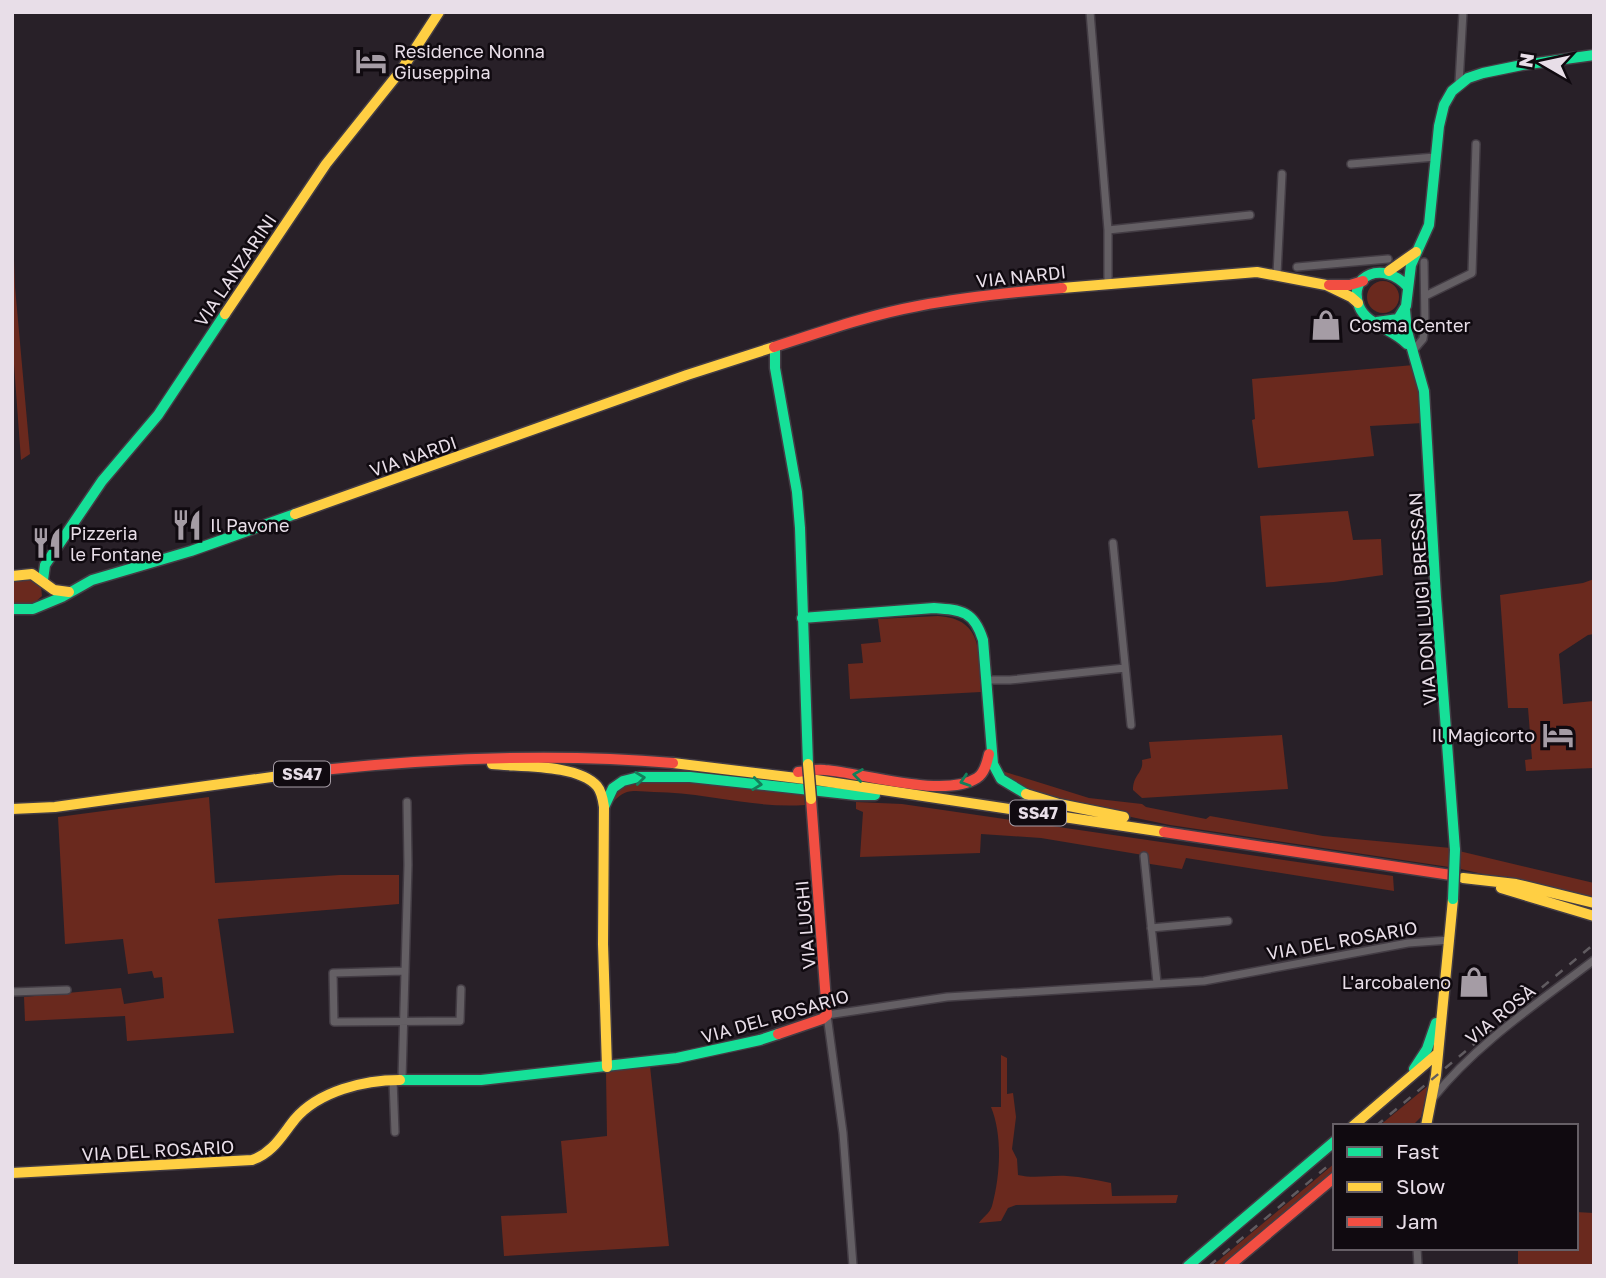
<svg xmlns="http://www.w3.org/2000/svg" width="1606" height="1278" font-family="'Golos Text',sans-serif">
	<rect width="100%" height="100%" fill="#282028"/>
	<path fill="#6a291e" d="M12 203 15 287 30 454 21 460 12 337Z
		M1367 297a16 16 0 1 1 32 0a16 16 0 1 1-32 0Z
		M1414 365 1419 377 1423 423 1370 426 1374 456 1258 468 1252 420 1255 419 1252 379Z
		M1348 511 1353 540 1381 539 1383 575 1334 582 1266 587 1260 516Z
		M25 578 36 580 41 586 42 596 32 605 12 604V581Z
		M1594 579V634L1588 635 1559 654 1563 704 1594 701V768L1526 771 1525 760 1532 759 1528 708H1508L1500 595 1583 583Z
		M938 616C985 619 978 655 981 692L850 699 848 664 863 663 861 644 881 642 878 619Z
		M1282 735 1288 789 1142 798 1133 790C1133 774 1144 773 1142 760L1151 758 1149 742Z
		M1002 771 1089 798 1142 804 1146 807 1206 819 1210 816 1323 836 1451 848 1449 867 1170 825 1078 806 1011 784Z
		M686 781 804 795 805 805C755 809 704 792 654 792 646 792 635 790 627 792 620 794 615 800 610 805L613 792 630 783Z
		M209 797 215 883 340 875H399V904L218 919 234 1033 127 1041 125 1016 25 1021 24 997 121 988 124 1004 164 998 162 977 154 978 152 971 128 974 123 939 65 944 58 817Z
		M856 802 902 804 1393 876 1394 891 1186 858 1182 869 1144 863 1143 855 1041 838 981 834 980 853 860 857 863 812 856 809Z
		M1459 851 1594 883V900L1461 869Z
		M1001 1055 1007 1058V1094L1013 1093 1016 1117 1012 1149 1017 1159 1018 1175C1034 1179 1050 1175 1067 1176 1082 1177 1096 1180 1111 1183L1112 1196 1178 1195 1176 1203 1016 1205 1008 1208 1001 1221 979 1223C982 1218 990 1213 992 1206 1000 1177 1003 1136 991 1107H1001Z
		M650 1066 669 1246 504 1256 501 1216 567 1213 561 1141 607 1136 606 1072Z
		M1429 1085 1421 1117 1413 1125 1379 1126Z
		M1335 1163V1173L1224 1266H1212Z
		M1576 1212 1594 1213V1266H1518V1248H1576Z"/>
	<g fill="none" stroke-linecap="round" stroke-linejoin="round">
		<defs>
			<path id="street" d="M1090 12 1108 230V284
				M1459 83 1463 12
				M1351 164 1435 157
				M1108 230 1250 215
				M1297 267 1388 259
				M1277 274 1282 174
				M1425 296 1472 273 1476 144
				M1412 352 1423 339 1425 324 1424 262
				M1113 543 1131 725
				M986 680H1010L1125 668
				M1144 856 1157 983
				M1151 928 1228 921
				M404 971 333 973 334 1022 460 1021 461 989
				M12 992 67 990
				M402 1079 408 865 407 802
				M393 1080 395 1132
				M1433 1098C1477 1043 1538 1003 1594 960
				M1417 1248 1418 1266
				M853 1266 843 1133 827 1015 947 997 1204 981 1408 943 1450 940"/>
			<path id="fast" d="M1407 286C1384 261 1347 274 1359 306 1366 325 1394 329 1407 344
				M1405 310 1407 331 1424 391 1436 597 1455 850
				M1377 322 1398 319 1406 306 1411 265 1429 225 1439 126 1444 105 1452 91 1468 78 1483 73 1522 65 1594 55
				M775 348V368L797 492 800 528 808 764
				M43 580 45 565 102 481 158 415 225 314
				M12 609H33L62 597 92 580 191 551 295 514
				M802 618 934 608C962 610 974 611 983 640L993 764 1001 779 1026 794
				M604 807 613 788 623 781 639 777H690L856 795H875
				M1414 1069 1427 1049 1436 1023
				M400 1080H481L677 1058 760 1040 778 1034
				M1188 1266 1335 1141"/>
			<path id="slow" d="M1389 271 1416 252
				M1062 288 1257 272 1326 285 1351 297 1358 303
				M225 314 326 164 402 69 439 12
				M295 514 687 375 774 347
				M12 576 32 574 54 590 69 592
				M673 763 805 779
				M492 764C520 767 578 764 597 786 602 792 603 800 604 807L603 944 607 1067
				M816 780 1164 832
				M1026 794 1059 804 1124 817
				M12 809 55 807 322 770
				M1463 878 1516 884 1594 903
				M1501 888 1594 916
				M1353 1126 1437 1054
				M1426 1126 1436 1075 1453 899
				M12 1173 252 1160C273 1153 282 1135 295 1119 319 1091 364 1080 400 1080"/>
			<path id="jam" d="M1329 285H1350L1363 281
				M774 347C821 332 869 315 918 306 966 297 1014 292 1062 288
				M322 770C438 758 556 753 673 763
				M798 772C807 771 816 769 825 770 863 773 944 799 977 778 985 773 987 762 989 754
				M1164 832 1451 875
				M778 1034 822 1019 827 1015 811 799
				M1229 1266 1335 1177"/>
		</defs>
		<use href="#street" stroke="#433c44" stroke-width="10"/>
		<use href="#fast" stroke="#433c44" stroke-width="13"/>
		<use href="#slow" stroke="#433c44" stroke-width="13"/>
		<use href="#jam" stroke="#433c44" stroke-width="13"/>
		<use href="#street" stroke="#645f64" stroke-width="7"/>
		<use href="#fast" stroke="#16e098" stroke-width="10"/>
		<use href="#slow" stroke="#ffcf43" stroke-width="10"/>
		<use href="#jam" stroke="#f24e42" stroke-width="10"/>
		<path stroke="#605b60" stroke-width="2.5" stroke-dasharray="9 9" stroke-linecap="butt" d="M1376 1126 1594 944
			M1209 1266 1335 1160"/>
		<defs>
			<path id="fast-bridge" d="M1453 899 1455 850"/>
			<path id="slow-bridge" d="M808 764 811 799"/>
		</defs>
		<use href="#fast-bridge" stroke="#433c44" stroke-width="13" stroke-linecap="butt"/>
		<use href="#slow-bridge" stroke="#433c44" stroke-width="13" stroke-linecap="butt"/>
		<use href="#fast-bridge" stroke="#16e098" stroke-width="10"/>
		<use href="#slow-bridge" stroke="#ffcf43" stroke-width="10"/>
	</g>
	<defs><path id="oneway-chevron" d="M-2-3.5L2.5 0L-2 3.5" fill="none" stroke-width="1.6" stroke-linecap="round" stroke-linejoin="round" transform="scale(1.75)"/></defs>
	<g stroke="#13805b">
		<use href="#oneway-chevron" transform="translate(858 775) rotate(-172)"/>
		<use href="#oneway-chevron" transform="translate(640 778) rotate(-7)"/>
		<use href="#oneway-chevron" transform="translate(965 781) rotate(162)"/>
		<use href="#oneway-chevron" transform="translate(757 784) rotate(7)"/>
	</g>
	<defs>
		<symbol id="hotel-bare" viewBox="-9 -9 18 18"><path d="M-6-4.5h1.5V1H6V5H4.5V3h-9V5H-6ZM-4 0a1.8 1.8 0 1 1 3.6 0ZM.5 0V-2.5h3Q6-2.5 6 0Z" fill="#a59ca5" stroke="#100a10" stroke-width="2.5" paint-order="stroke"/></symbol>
		<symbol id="shop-bare" viewBox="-9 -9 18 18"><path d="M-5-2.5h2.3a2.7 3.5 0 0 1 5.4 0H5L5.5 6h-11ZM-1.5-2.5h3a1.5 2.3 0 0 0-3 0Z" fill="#a59ca5" stroke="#100a10" stroke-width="2.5" paint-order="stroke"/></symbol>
		<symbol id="restaurant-bare" viewBox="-9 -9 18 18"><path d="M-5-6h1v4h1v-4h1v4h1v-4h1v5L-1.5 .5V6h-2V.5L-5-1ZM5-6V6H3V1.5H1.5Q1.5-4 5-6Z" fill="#a59ca5" stroke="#100a10" stroke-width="2.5" paint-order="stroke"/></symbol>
	</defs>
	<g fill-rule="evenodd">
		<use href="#hotel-bare" x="349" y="39" width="44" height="44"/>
		<use href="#shop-bare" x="1304" y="303" width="44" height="44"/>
		<use href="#restaurant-bare" x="165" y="503" width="44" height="44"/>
		<use href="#restaurant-bare" x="25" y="521" width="44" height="44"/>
		<use href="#hotel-bare" x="1536" y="713" width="44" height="44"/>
		<use href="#shop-bare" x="1452" y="960" width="44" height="44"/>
	</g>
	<g text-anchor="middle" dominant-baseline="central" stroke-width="5" stroke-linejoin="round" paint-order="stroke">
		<g fill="#100a10" stroke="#a79ea7" stroke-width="2">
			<rect x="274" y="761.5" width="56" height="25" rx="5"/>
			<rect x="1010" y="800.5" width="56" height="25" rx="5"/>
		</g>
		<g font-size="16" font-weight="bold" fill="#e8dee8">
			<text x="302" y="774">SS47</text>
			<text x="1038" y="813">SS47</text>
		</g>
		<g font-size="18" fill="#e8dee8" stroke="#100a10" text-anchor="start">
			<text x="394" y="51">Residence Nonna<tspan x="394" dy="21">Giuseppina</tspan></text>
			<text x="1349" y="325">Cosma Center</text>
			<text x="210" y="525">Il Pavone</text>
			<text x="70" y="533">Pizzeria<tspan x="70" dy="21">le Fontane</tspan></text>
			<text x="1535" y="735" text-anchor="end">Il Magicorto</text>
			<text x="1451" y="982" text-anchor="end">L'arcobaleno</text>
		</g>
		<g font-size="18" fill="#e8dee8" stroke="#100a10">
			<text transform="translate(235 270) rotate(-56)">VIA LANZARINI</text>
			<text transform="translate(1021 276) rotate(-6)">VIA NARDI</text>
			<text transform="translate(413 456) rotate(-19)">VIA NARDI</text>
			<text transform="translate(1422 599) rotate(-94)">VIA DON LUIGI BRESSAN</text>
			<text transform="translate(805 925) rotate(-95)">VIA LUGHI</text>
			<text transform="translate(1342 940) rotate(-10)">VIA DEL ROSARIO</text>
			<text transform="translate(1500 1014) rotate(-39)">VIA ROSÀ</text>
			<text transform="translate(775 1016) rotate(-16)">VIA DEL ROSARIO</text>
			<text transform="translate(158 1150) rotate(-3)">VIA DEL ROSARIO</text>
		</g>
	</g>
	<rect width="1606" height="1278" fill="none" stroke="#e8dee8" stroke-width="28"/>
	<rect x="1333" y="1124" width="245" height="126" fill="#100a10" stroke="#665f66" stroke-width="2"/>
	<rect x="1347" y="1147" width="35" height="10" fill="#16e098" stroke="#665f66" stroke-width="2"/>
	<text x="1396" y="1159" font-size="21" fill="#e8dee8">Fast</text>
	<rect x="1347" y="1182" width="35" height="10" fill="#ffcf43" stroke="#665f66" stroke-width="2"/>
	<text x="1396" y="1194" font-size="21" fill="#e8dee8">Slow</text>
	<rect x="1347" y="1217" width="35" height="10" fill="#f24e42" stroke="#665f66" stroke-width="2"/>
	<text x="1396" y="1229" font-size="21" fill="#e8dee8">Jam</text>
	<g transform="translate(1543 63) rotate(279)" stroke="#100a10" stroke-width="5" paint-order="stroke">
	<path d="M0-5L12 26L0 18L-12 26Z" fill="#e8dee8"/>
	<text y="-10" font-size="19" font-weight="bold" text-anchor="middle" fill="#e8dee8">N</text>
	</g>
</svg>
